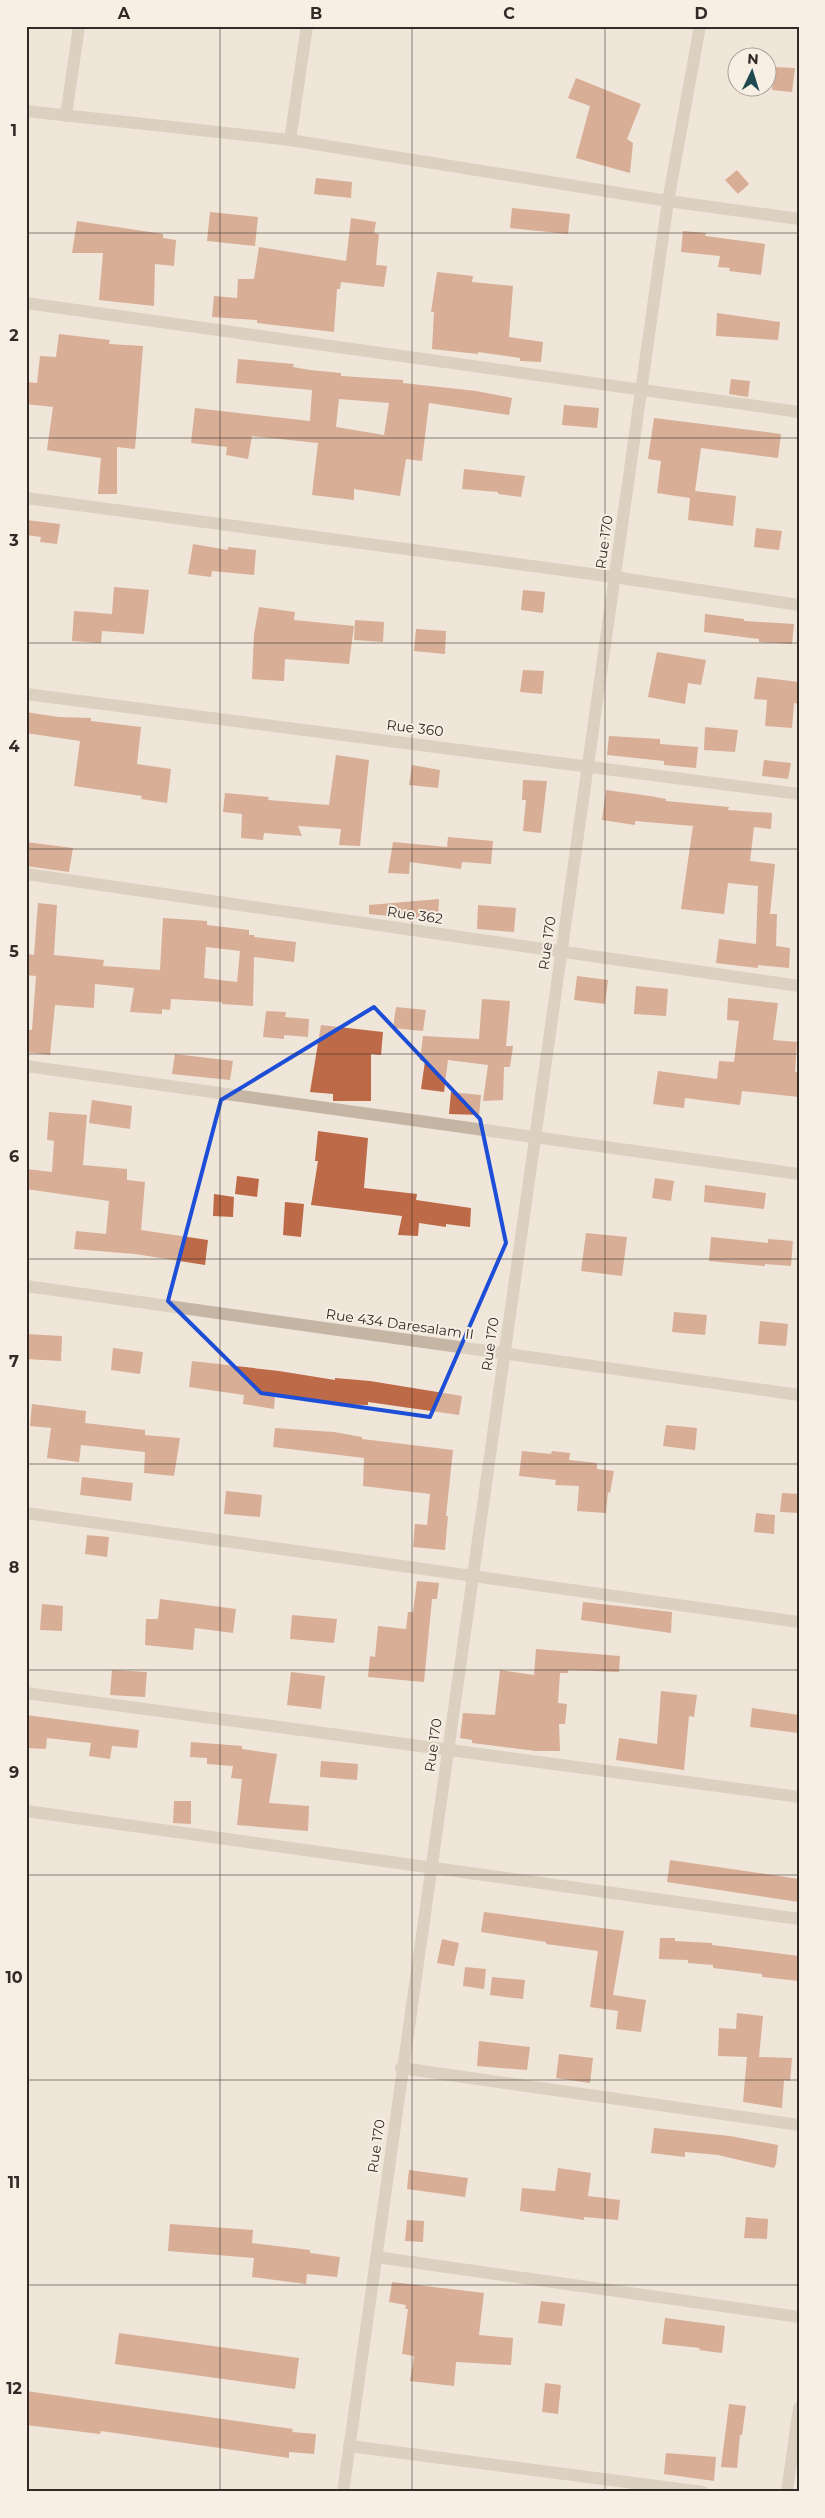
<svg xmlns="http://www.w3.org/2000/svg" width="825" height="2518" font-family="Montserrat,sans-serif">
	<rect width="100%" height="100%" fill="#efe5d8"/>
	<path fill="#bd6a48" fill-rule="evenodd" d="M774 67 795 68 792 92 772 90Z
		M576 78 641 104 627 139 633 143 630 173 576 158 590 106 568 98Z
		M737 170 749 184 738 194 725 180Z
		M316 178 352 182 351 198 314 194Z
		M512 208 570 214 568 234 510 228Z
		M210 212 258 217 255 246 207 241Z
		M351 218 376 222 374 233 379 234 376 265 387 266 384 287 341 282 340 289H337L334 332 257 323V320L212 317 214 296 237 298 238 279H254L259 247 346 261Z
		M77 221 163 234V238L176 240 174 266 155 264 154 306 99 300 103 253H72Z
		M683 231 706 233 705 236 765 244 761 275 729 271 730 268 718 267 720 256 681 252Z
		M437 272 473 276 472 282 513 286 509 337 543 342 541 362 520 361V358L478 352V354L432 349 434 312H431Z
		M717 313 780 322 778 340 716 336Z
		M59 334 110 340 109 344 143 346 135 449 117 447V494H98L101 458 47 450 53 407 26 404V382L37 383 40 356 56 357Z
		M238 359 294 364 293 367 310 370 341 373V376L403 380V383L476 391 512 398 509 415 429 403 422 461 406 459 400 496 354 489V500L312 495 318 443 252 436 248 459 226 455 227 447 191 443 195 408 310 421 312 390 236 383ZM339 399 389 403 384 435 336 427Z
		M731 379 750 381 748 397 729 394Z
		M564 405 599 408 597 428 562 425Z
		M654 418 781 434 778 458 701 448 695 491 736 496 733 526 688 520 690 498 657 493 661 461 648 459Z
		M464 469 525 476 521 497 498 494V492L462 489Z
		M26 520 60 524 57 544 40 542 41 537 26 535Z
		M756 528 782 531 779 550 754 547Z
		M193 544 228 550V547L256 550 254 575 212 571 211 577 188 574Z
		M114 587 149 590 144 634 102 631 101 643 72 641 74 611 112 614Z
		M523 590 545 592 543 613 521 610Z
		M259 607 295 612 294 620 354 626 349 664 285 659 284 681 252 679 254 634Z
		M705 614 744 619V621L794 624 792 644 759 642V639L704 632Z
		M355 620 384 622 383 642 354 640Z
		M416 629 446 631 445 654 414 651Z
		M657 652 706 660 701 685 688 683 685 704 648 697Z
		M523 670 544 671 542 694 520 692Z
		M757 677 799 682V704L794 703 792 728 765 726 767 700 754 699Z
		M26 712 58 717 91 718V721L141 727 137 764 171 769 167 803 141 799 142 796 74 786 80 741 26 733Z
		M705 727 738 730 735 752 704 750Z
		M609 736 660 739V744L698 747 696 768 664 765V761L607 755Z
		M336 755 369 760 360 846 339 845 341 829 298 826 302 836 264 833 263 840 241 838 242 814 223 812 225 793 269 797 268 800 329 805Z
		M764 760 791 763 788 779 762 776Z
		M412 765 440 770 438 788 409 785Z
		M523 780 547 781 541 833 523 831 526 800H522Z
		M606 790 650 796 666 799V801L729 807 728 810 772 813 771 829 754 827 750 861 775 864 770 914H777L776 946 790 948 789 968 758 965V968L716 963 719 939 756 944 758 886 728 883 724 914 681 909 693 826 635 821V825L602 820Z
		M448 837 493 841 491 864 462 862 461 869 410 862 409 874 388 873 393 842 447 847Z
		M26 842 73 848 69 872 26 866Z
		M439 899 438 921 369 914V905Z
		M38 903 57 905 54 955 104 960 103 966 160 970 163 918 207 921V925L249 930V935H254V937L296 942 294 962 254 957 253 1006 222 1004V1002L171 999 170 1010 162 1009V1014L130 1012 134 988 95 984 94 1008 55 1005 50 1055 26 1052V1030H32L36 976 26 975V967L28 954 34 955ZM206 947 240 951 237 982 204 978Z
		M478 905 516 908 514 932 477 929Z
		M577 976 608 980 605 1004 574 1000Z
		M636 986 668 989 666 1016 634 1014Z
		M728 998 778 1003 773 1040 797 1042 795 1072H799V1097L742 1091 740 1105 685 1098 684 1108 653 1104 658 1071 717 1079 719 1061 734 1062 739 1021 727 1020Z
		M482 999 510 1001 506 1046H513L510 1067H504L503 1100 483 1101 488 1065 448 1060 444 1092 421 1089 425 1061 420 1060 423 1036 479 1039Z
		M396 1007 426 1010 423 1031 393 1028Z
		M266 1011 286 1012 285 1017 309 1019 308 1037 284 1035V1039L263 1037Z
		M321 1025 383 1032 381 1055 371 1054V1101H333V1094L310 1092Z
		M175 1054 233 1061 230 1080 172 1074Z
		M451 1092 481 1095 479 1115 449 1114Z
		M92 1100 132 1106 130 1129 89 1123Z
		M49 1112 87 1115 83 1165 127 1169V1180L145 1182 141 1230 208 1240 205 1265 135 1254 74 1249 76 1231 106 1234 109 1201 26 1189V1169L52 1172 54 1141 47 1140Z
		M318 1131 368 1138 364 1188 417 1194 416 1200 471 1208 470 1227 446 1224V1227L419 1223 418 1236 398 1235 402 1216 311 1205 318 1161H315Z
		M237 1176 259 1179 257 1197 235 1194Z
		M655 1178 674 1181 671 1201 652 1198Z
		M705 1185 766 1193 764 1209 704 1202Z
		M214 1194 234 1197 233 1217 213 1216Z
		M285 1202 304 1204 301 1237 283 1235Z
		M586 1233 627 1237 622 1276 581 1271Z
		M711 1237 768 1243V1239L793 1241 791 1266 765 1264V1266L709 1261Z
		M674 1312 707 1315 705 1335 672 1332Z
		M760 1321 788 1324 786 1346 758 1344Z
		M26 1334 62 1336 61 1361 26 1359Z
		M113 1348 143 1352 140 1374 111 1370Z
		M192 1361 279 1371 335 1380V1378L370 1381 462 1396 459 1415 368 1402V1405L335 1404 275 1395 274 1409 243 1404 244 1395 189 1387Z
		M32 1404 86 1411 85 1423 145 1430V1435L180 1438 174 1476 144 1473 145 1452 81 1445 79 1462 47 1458 51 1428 30 1426Z
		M666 1425 697 1428 695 1450 663 1446Z
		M275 1428 334 1432 362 1437V1439L453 1450 446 1516H448L445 1550 413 1547 415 1524 427 1525 430 1494 363 1486 364 1458 273 1447Z
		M522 1451 551 1454 552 1451 570 1453 569 1460 597 1463V1469L614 1471 610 1493 608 1492 606 1513 577 1511 579 1486 555 1485 556 1480 519 1476Z
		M82 1477 133 1483 131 1501 80 1495Z
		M226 1491 262 1495 260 1517 224 1514Z
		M782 1493 799 1494V1513L780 1512Z
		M756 1513 775 1515 774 1534 754 1532Z
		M87 1535 109 1537 107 1557 85 1554Z
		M417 1581 439 1583 437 1599H432L424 1682 368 1677 370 1656 375 1657 378 1626 406 1629 408 1612H413Z
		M160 1599 236 1609 233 1633 195 1628 193 1650 145 1645 146 1619H158Z
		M583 1602 672 1612 671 1633 581 1620Z
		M42 1604 63 1606 62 1631 40 1630Z
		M292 1615 337 1619 334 1643 290 1639Z
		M536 1649 620 1656 619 1672 568 1670V1673H560L558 1703 567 1704 565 1724H559L560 1751H536L472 1743V1740L460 1738 463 1713 495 1715 500 1670 534 1675Z
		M112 1670 147 1672 145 1697 110 1695Z
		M291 1672 325 1676 321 1709 287 1705Z
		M661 1691 697 1695 694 1717 689 1716 684 1770 616 1760 619 1738 657 1744Z
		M752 1708 799 1715V1733L750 1727Z
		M26 1715 139 1730 137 1748 112 1746 110 1759 89 1756 91 1743 47 1738 46 1749 26 1748Z
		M191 1742 242 1746V1749L277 1754 269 1803 309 1806 308 1831 237 1825 242 1779 231 1778 233 1766 207 1764V1758L190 1757Z
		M321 1761 358 1764 357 1780 320 1777Z
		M174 1801H191V1824L173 1823Z
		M670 1860 799 1879V1902L667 1882Z
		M484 1912 624 1931 613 1995 646 2000 641 2032 616 2029 618 2011 590 2007 598 1951 546 1944V1942L481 1932Z
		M660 1938H675V1941L712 1943V1945L799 1956V1981L762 1977V1974L713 1968V1965L688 1963V1960L659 1959Z
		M442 1939 459 1943 454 1966 437 1963Z
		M465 1967 486 1969 484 1989 463 1986Z
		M492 1977 525 1980 523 1999 490 1995Z
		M737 2013 763 2016 759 2057 792 2058 790 2081 784 2080 782 2108 743 2102 747 2057 718 2056 719 2028 736 2029Z
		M479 2041 530 2047 527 2070 477 2066Z
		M559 2054 593 2058 590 2083 556 2078Z
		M654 2128 730 2136 778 2145 776 2164 774 2168 718 2155 685 2152V2157L651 2153Z
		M558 2168 591 2173 588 2196 620 2200 618 2220 584 2217V2220L520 2211 522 2188 555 2191Z
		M409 2170 468 2178 465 2197 407 2189Z
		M746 2217 768 2219 767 2239 744 2238Z
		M407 2220 424 2221 423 2242 405 2241Z
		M170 2224 253 2230 252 2243 310 2250V2253L340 2257 337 2277 307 2274 306 2284 252 2277 254 2258 168 2251Z
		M392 2282 484 2293 479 2335 513 2338 511 2365 456 2362 454 2386 410 2381 414 2356 402 2354 408 2309H405L406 2305 389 2302Z
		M541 2301 565 2304 562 2326 538 2323Z
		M665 2318 725 2326 722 2353 699 2350 700 2348 662 2344Z
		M119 2333 299 2358 295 2389 115 2364Z
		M545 2383 561 2385 558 2414 542 2412Z
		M26 2391 293 2429 292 2432 316 2434 314 2454 289 2452V2458L101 2431 100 2434 26 2425Z
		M729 2404 746 2406 742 2435H740L737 2468 721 2467Z
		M666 2453 716 2457 714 2481 664 2474Z"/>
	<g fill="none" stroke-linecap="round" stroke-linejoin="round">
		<path stroke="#c5b5a5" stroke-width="12" d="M26 111 290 140 668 201 799 219
			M66 116 79 26
			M290 140 307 26
			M26 303 799 412
			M26 498 614 577 799 605
			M26 694 799 794
			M26 874 799 986
			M26 1066 799 1174
			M26 1286 799 1395
			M26 1513 799 1622
			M26 1693 799 1797
			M26 1811 799 1919
			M401 2068 799 2125
			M376 2257 799 2317
			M349 2446 703 2492
			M343 2492 668 201 700 26
			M787 2492 799 2408"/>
	</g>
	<path d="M0 0H825V2518H0ZM374 1007 480 1119 506 1243 430 1417 261 1393 168 1301 221 1100Z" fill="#efe5d8" fill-opacity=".55" fill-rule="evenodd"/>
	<path fill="none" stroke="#1d4ed8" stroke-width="4" stroke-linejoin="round" d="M374 1007 480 1119 506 1243 430 1417 261 1393 168 1301 221 1100Z"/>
	<path fill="none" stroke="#322a26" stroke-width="1" stroke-opacity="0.55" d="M220 26V2492M412 26V2492M605 26V2492M26 233H799M26 438H799M26 643H799M26 849H799M26 1054H799M26 1259H799M26 1464H799M26 1670H799M26 1875H799M26 2080H799M26 2285H799"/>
	<g text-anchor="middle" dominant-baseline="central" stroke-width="4" stroke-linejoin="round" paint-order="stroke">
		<g font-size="14" fill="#322a26" stroke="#f7efe4">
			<text transform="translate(604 542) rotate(-82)">Rue 170</text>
			<text transform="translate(415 728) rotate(7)">Rue 360</text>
			<text transform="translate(415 915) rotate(8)">Rue 362</text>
			<text transform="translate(547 943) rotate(-82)">Rue 170</text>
			<text transform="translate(400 1324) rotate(8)">Rue 434 Daresalam II</text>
			<text transform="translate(490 1344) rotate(-82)">Rue 170</text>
			<text transform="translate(433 1745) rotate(-82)">Rue 170</text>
			<text transform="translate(376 2146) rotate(-82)">Rue 170</text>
		</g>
	</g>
	<rect width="825" height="2518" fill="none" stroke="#f7efe4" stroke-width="55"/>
	<g transform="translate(752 72) rotate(4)"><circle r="24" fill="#f7efe4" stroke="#a8a098"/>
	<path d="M0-4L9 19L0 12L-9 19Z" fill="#1f4a50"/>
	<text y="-8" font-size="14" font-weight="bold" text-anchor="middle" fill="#322a26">N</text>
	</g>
	<rect x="28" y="28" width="770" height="2462" fill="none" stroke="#322a26" stroke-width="2"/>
	<g font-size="16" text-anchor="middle" font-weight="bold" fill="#322a26">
		<text x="124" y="19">A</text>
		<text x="316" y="19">B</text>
		<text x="509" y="19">C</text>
		<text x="701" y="19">D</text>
		<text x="14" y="136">1</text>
		<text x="14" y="341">2</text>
		<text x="14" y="546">3</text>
		<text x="14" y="752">4</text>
		<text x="14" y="957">5</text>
		<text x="14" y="1162">6</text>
		<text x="14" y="1367">7</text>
		<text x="14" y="1573">8</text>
		<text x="14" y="1778">9</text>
		<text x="14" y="1983">10</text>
		<text x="14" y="2188">11</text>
		<text x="14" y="2394">12</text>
	</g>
</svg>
